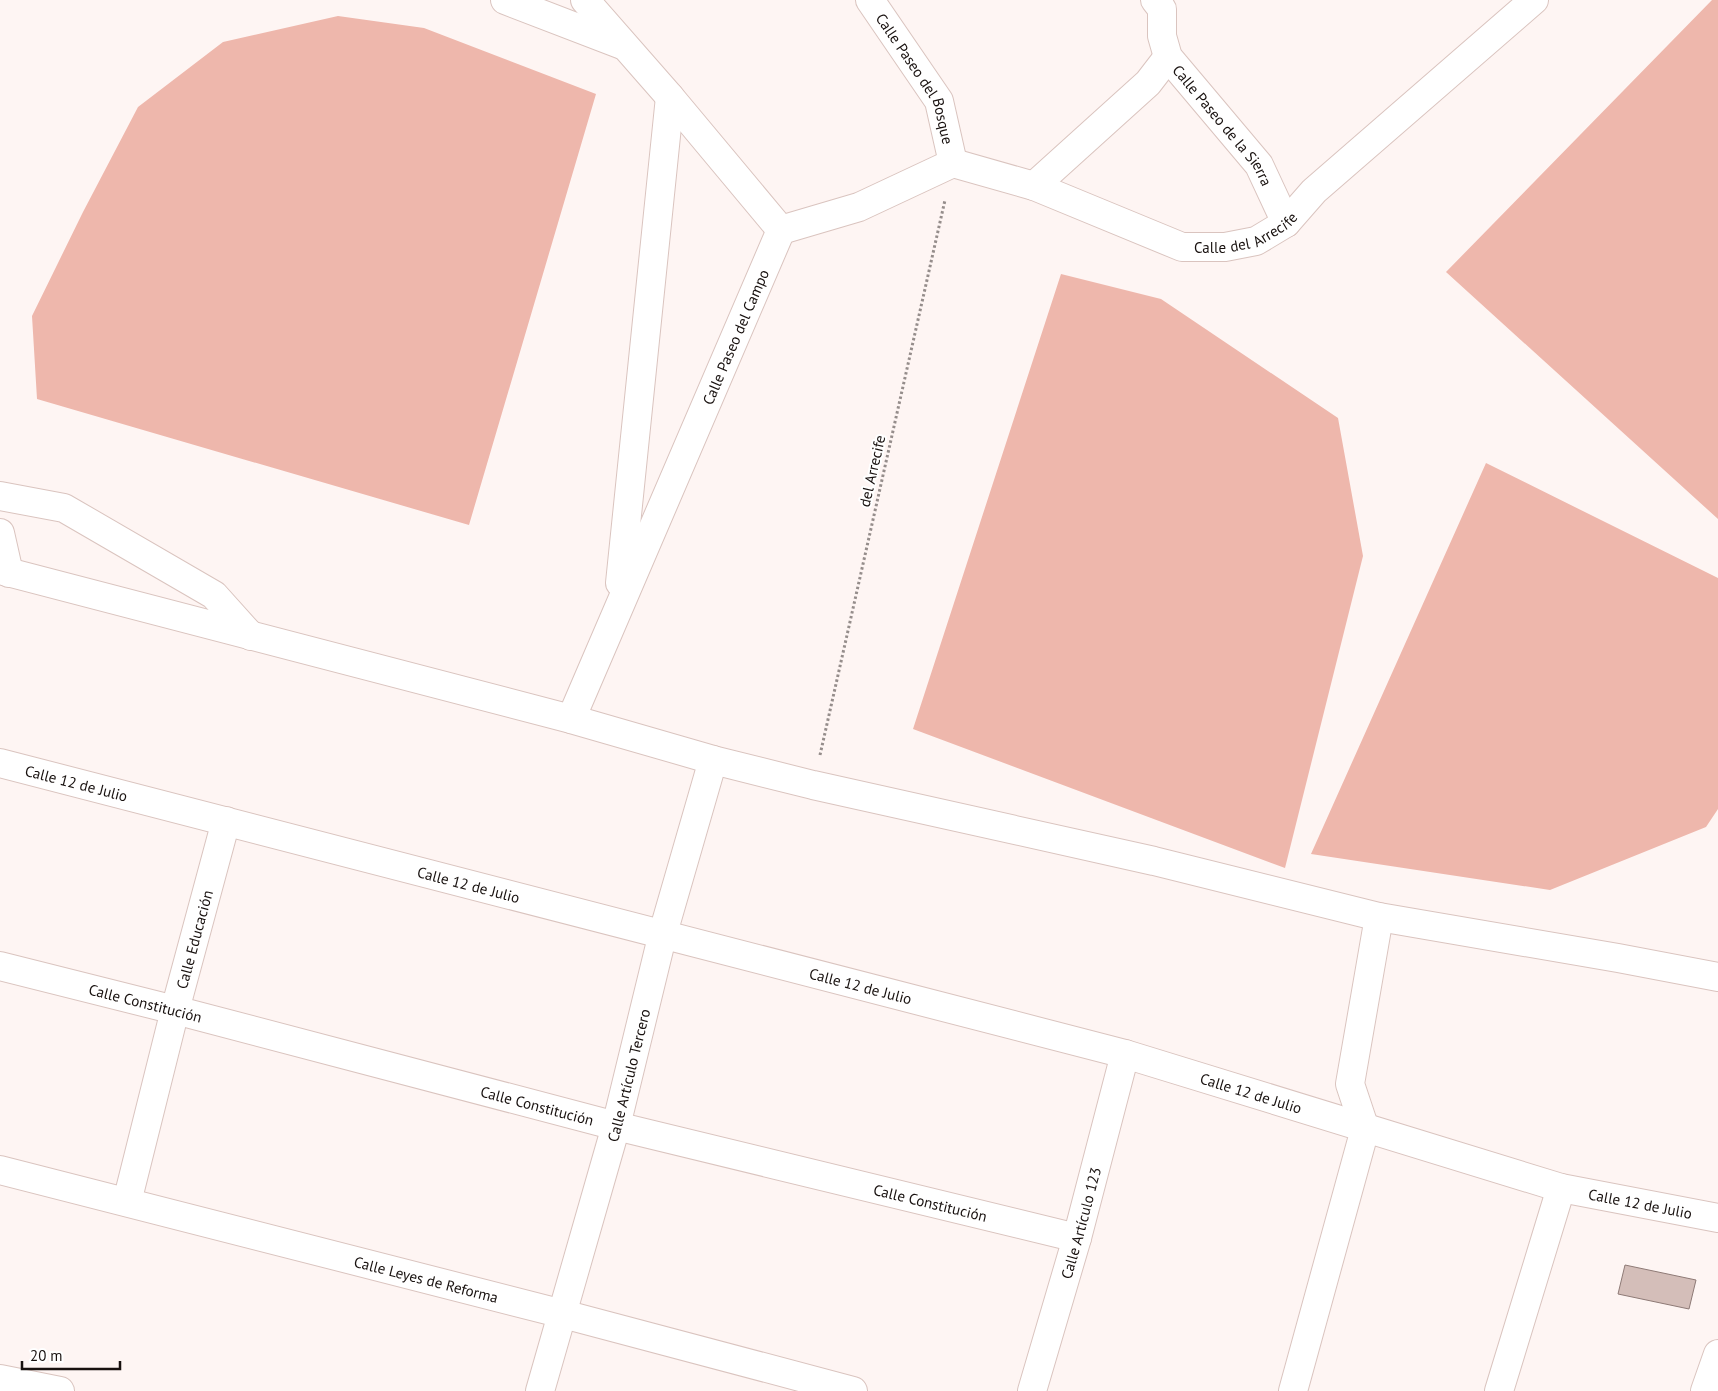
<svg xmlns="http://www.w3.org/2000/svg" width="1718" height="1391" font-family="'PT Sans',sans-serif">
	<rect width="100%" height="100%" fill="#fef5f3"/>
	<path fill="#eeb7ac" d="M1712 0H1718V519L1446 272Z
		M338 16 424 28 596 94 469 525 37 399 32 316 83 212 138 107 223 42Z
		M1061 274 1161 299 1338 418 1363 556 1285 868 913 729Z
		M1486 463 1718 578V809L1706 827 1550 890 1311 854Z"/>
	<path fill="#d4beb9" stroke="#8e7a76" d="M1625 1265 1696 1280 1689 1309 1618 1294Z"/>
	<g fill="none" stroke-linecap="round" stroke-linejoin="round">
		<defs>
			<g id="minor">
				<path d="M505 0 622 45"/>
				<path d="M585 0 670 97 781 230"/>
				<path id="s1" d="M870 0 939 101 953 163"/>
				<path id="s2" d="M1155 0 1162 9V36L1168 57 1259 165 1286 223"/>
				<path d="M1034 186 1148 83 1168 57"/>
				<path id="s3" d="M781 230 859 207 953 163 1034 186 1182 247H1225L1256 241 1286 223 1314 191 1534 0"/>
				<path d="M0 496 64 508 214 595 251 636"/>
				<path d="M0 533 9 573"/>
				<path d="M0 570 571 719 713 760 813 785 1154 861 1379 917 1618 958 1718 977"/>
				<path d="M620 583 670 97"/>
				<path id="s4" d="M571 719 781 230"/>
				<path id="s5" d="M0 763 1125 1054 1561 1188 1718 1218"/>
				<path id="s6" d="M0 966 175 1010 616 1126 1077 1238"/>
				<path id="s7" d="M0 1170 563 1314 853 1391"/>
				<path id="s8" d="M127 1202 175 1010 226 821"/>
				<path d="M0 1379 60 1391"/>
				<path id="s9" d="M540 1391 616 1126 663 933 713 760"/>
				<path id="s10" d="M1032 1391 1077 1238 1125 1054"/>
				<path d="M1293 1391 1365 1129 1350 1084 1379 917"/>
				<path d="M1499 1391 1561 1188"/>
				<path d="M1705 1391 1718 1354"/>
			</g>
		</defs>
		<use href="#minor" stroke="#dac4bf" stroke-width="30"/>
		<path stroke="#958d8b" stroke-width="3" stroke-dasharray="2.5 2.5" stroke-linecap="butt" d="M820 755 945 200"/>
		<use href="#minor" stroke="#fff" stroke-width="28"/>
	</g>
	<g text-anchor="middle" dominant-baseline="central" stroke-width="4" stroke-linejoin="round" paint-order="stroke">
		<g font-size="15" fill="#18110f" stroke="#fff">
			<text stroke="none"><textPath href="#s1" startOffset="92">Calle Paseo del Bosque</textPath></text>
			<text stroke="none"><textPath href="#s2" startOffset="148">Calle Paseo de la Sierra</textPath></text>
			<text stroke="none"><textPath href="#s3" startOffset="496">Calle del Arrecife</textPath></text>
			<text stroke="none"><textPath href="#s4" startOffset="416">Calle Paseo del Campo</textPath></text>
			<text transform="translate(872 471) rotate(-77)">del Arrecife</text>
			<text stroke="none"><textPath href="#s5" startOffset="79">Calle 12 de Julio</textPath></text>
			<text stroke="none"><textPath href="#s5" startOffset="484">Calle 12 de Julio</textPath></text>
			<text stroke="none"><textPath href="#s8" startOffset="271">Calle Educación</textPath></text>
			<text stroke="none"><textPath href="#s5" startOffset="889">Calle 12 de Julio</textPath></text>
			<text stroke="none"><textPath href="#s6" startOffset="150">Calle Constitución</textPath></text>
			<text stroke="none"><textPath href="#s9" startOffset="328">Calle Artículo Tercero</textPath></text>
			<text stroke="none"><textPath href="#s5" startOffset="1294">Calle 12 de Julio</textPath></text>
			<text stroke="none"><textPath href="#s6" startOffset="555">Calle Constitución</textPath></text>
			<text stroke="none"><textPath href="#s6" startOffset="960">Calle Constitución</textPath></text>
			<text stroke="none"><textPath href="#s5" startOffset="1699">Calle 12 de Julio</textPath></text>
			<text stroke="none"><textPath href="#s10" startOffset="175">Calle Artículo 123</textPath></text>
			<text stroke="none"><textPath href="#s7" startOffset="440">Calle Leyes de Reforma</textPath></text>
		</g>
	</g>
	<path d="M22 1361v8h98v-8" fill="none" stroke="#18110f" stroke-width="2.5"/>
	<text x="30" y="1361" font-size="15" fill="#18110f" stroke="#ffffff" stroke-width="4" paint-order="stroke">20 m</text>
</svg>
